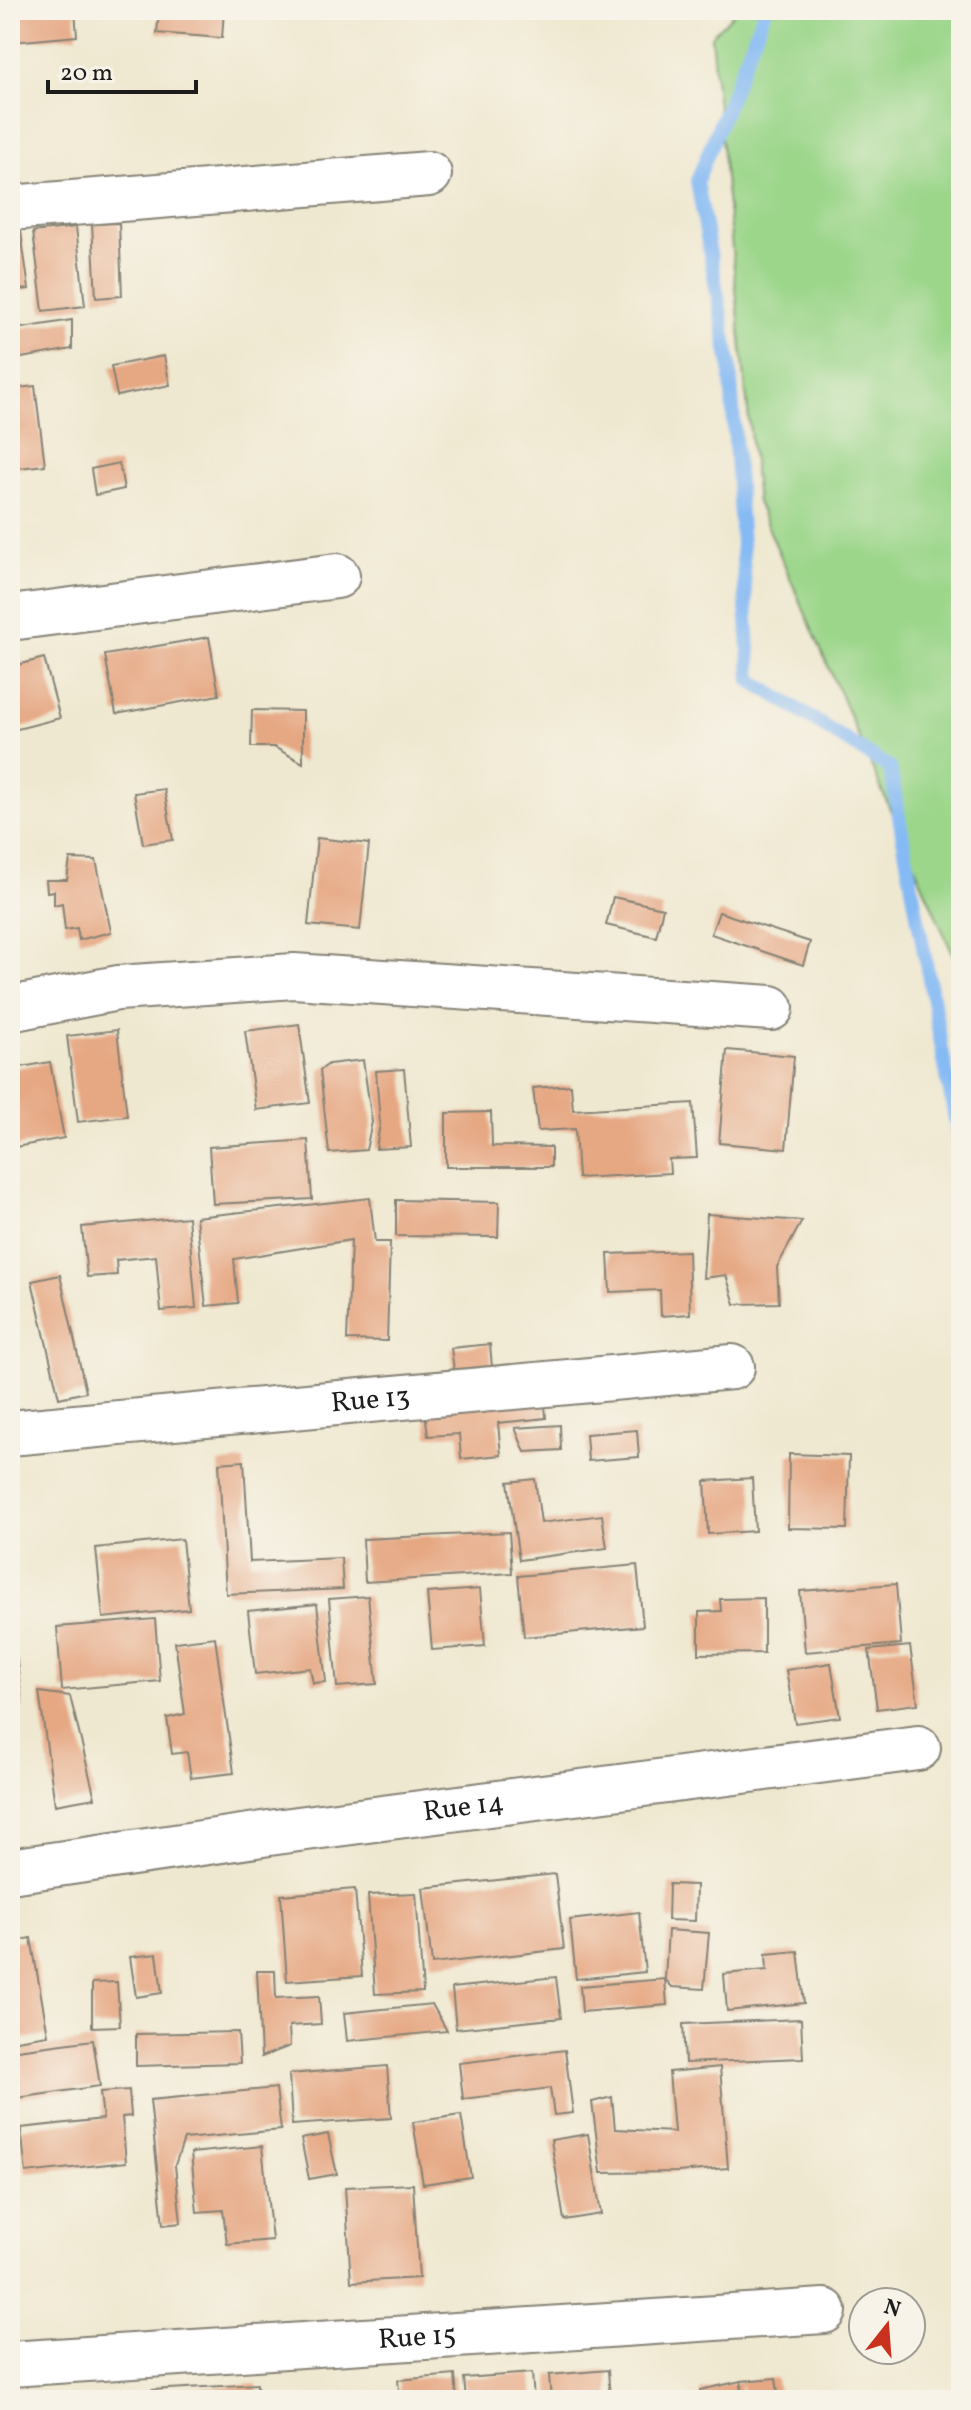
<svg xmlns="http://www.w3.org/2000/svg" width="971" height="2410" font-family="Vollkorn,serif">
	<rect width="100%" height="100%" fill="#f7f3e8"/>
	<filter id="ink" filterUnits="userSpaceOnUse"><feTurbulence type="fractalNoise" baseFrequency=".0125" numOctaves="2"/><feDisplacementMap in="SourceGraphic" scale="16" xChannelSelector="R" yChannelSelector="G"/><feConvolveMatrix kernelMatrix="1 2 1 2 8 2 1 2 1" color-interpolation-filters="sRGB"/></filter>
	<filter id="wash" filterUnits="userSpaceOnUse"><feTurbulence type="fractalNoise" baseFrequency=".006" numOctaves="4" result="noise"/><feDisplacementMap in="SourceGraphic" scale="32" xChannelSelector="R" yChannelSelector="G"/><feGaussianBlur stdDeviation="1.8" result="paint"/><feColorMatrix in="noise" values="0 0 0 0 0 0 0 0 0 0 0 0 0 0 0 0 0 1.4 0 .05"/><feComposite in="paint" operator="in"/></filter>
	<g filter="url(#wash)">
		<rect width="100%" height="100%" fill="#efe8d0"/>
		<path fill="#9bd68a" stroke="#5c7953" stroke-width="2" d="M737 10H961V973L757 502 711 36Z"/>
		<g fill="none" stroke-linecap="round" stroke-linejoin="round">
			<path stroke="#85baf4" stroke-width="14" d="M765 10 697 181 730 365 751 680 890 768 961 1152"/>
		</g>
		<g id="blocks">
			<path fill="#e6a783" d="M10 10H75L77 36 13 42Z
				M159 10H224L222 38 157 33Z
				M19 218 29 289 10 291V219Z
				M119 223 122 296 96 298 92 224Z
				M76 227 85 306 43 311 33 232Z
				M72 320V349L10 360V330Z
				M164 356 170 385 117 396 111 366Z
				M35 386 45 465 10 469V389Z
				M119 463 124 489 95 495 91 469Z
				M209 637 219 695 116 714 105 655Z
				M44 658 60 718 10 731V667Z
				M252 710 303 711V763L274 747H251Z
				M164 789 173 840 143 844 134 793Z
				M317 838 369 844 360 930 308 925Z
				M70 859 96 860 111 932 79 940 77 928 65 930 62 903 54 905V891L47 892 46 880H67Z
				M613 897 663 908 656 937 606 925Z
				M719 912 810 942 803 965 711 934Z
				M299 1024 310 1103 256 1110 245 1031Z
				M117 1030 127 1116 78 1122 67 1036Z
				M727 1050 794 1056 786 1149 719 1143Z
				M363 1060 372 1122 366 1150 329 1153 320 1070 329 1064Z
				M50 1062 64 1138 10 1148V1069Z
				M404 1069 411 1147 376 1149 380 1124 376 1071Z
				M571 1085 573 1110 693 1103 697 1158 669 1159 670 1173 578 1178 575 1129 538 1131 533 1088Z
				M491 1112 492 1146 551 1147V1167H446V1113Z
				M308 1140 312 1199 213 1204 209 1147Z
				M370 1198 375 1242H390L387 1341 347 1340 351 1240 234 1259 238 1303 206 1306 196 1217Z
				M396 1200 499 1202 498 1237 396 1236Z
				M707 1214 802 1221 777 1267 779 1303 735 1304 726 1275 703 1278Z
				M188 1217 196 1308 161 1311 156 1256 116 1260 117 1275 87 1277 82 1227Z
				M688 1251 690 1314 661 1316 660 1290 610 1292 608 1254Z
				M60 1275 86 1392 59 1398 32 1281Z
				M490 1344 492 1367 454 1370 451 1348Z
				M544 1392 546 1418 498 1423 501 1455 461 1459 459 1434 428 1436 424 1403Z
				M560 1425 561 1450 525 1452 515 1428Z
				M637 1430 639 1457 588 1461 586 1434Z
				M789 1454 849 1456 847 1529 788 1528Z
				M244 1461 250 1562 341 1558 343 1589 226 1594 219 1463Z
				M752 1478 755 1531 708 1534 705 1481Z
				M535 1479 541 1523 602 1515 607 1548 519 1560 508 1482Z
				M509 1532 512 1573 365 1582 363 1539Z
				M182 1539 189 1609 103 1618 96 1548Z
				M637 1565 643 1626 524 1637 518 1576Z
				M896 1584 901 1644 805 1652 800 1591Z
				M480 1589 485 1646 432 1650 427 1593Z
				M368 1596 377 1684 337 1687 329 1599Z
				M764 1598V1653L699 1654V1612L721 1611 720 1599Z
				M317 1604 326 1682 313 1683 310 1668 255 1674 248 1611Z
				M155 1619 160 1681 62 1690 57 1627Z
				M215 1637 234 1773 191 1778 187 1752 172 1754 167 1718 185 1714 175 1642Z
				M14 1638 22 1703 10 1705V1639Z
				M910 1646 918 1704 877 1709 869 1650Z
				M831 1663 840 1717 795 1723 786 1670Z
				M39 1692 70 1696 95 1798 55 1805Z
				M555 1874 564 1949 432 1964 423 1888Z
				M669 1884 696 1885 695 1921 668 1920Z
				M355 1889 362 1976 287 1981 281 1895Z
				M416 1893 423 1992 375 1994 368 1895Z
				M639 1912 645 1972 576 1979 570 1920Z
				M668 1930 709 1933 704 1989 672 1987 665 1979Z
				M31 1938 48 2035 10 2041V1942Z
				M798 1951 804 2003 727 2011 724 1974 767 1970 766 1954Z
				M157 1954 162 1993 136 1997 130 1957Z
				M257 1971H275L276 1998 319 1996 321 2024 289 2026 290 2046 261 2057Z
				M556 1977 561 2018 456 2029 452 1988Z
				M665 1979 667 2005 582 2012 580 1986Z
				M117 1982 120 2026 92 2027V1983Z
				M432 2004 447 2031 347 2041 344 2013Z
				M801 2019 803 2058 685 2063 683 2024Z
				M238 2032 240 2063 136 2066V2034Z
				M93 2040 100 2086 10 2099V2051Z
				M565 2050 573 2113 554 2115 550 2088 463 2099 459 2063Z
				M387 2066 391 2118 292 2125 289 2074Z
				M720 2067 728 2168 677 2172 601 2173 592 2102 612 2097 615 2129 674 2132 669 2072Z
				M276 2088 281 2130 184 2139 175 2165 181 2223 163 2225 150 2100Z
				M129 2090 131 2116 122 2117 126 2162 26 2173 21 2128 103 2119 100 2092Z
				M461 2115 471 2177 423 2184 413 2122Z
				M328 2134 337 2174 309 2179 301 2139Z
				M588 2134 601 2214 564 2220 551 2140Z
				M262 2146 272 2240 227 2244 223 2210 197 2212 191 2153Z
				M413 2184 419 2278 351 2282 345 2187Z
				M608 2370 610 2400H551L549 2375Z
				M532 2373 534 2400H466L464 2378Z
				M455 2375 457 2400H400L398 2380Z
				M776 2378 779 2400H744L741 2381Z
				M741 2381 740 2400H702L700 2390Z
				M257 2384 258 2400H151V2390Z"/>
		</g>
	</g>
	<g filter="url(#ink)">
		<use href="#blocks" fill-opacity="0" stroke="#868276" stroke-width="2"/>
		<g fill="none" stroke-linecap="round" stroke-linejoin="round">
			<defs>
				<g id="minor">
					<path d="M10 208 429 174"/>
					<path d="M10 618 337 576"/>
					<path d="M10 1009 118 988 294 976 771 1008"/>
					<path id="s1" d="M10 1433 732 1367"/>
					<path id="s2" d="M10 1871 283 1831 918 1748"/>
					<path id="s3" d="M10 2364 824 2311"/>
				</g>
			</defs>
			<use href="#minor" stroke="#868276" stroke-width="48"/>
			<use href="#minor" stroke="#fff" stroke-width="44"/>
		</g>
	</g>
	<g text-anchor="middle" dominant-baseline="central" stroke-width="8" stroke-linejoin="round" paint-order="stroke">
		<g font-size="28" fill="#1c1c1c" stroke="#f7f3e8">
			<text stroke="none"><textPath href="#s1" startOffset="362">Rue 13</textPath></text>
			<text stroke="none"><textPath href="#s2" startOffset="458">Rue 14</textPath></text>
			<text stroke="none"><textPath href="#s3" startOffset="408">Rue 15</textPath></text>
		</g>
	</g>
	<rect width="971" height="2410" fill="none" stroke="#f7f3e8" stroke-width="40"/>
	<g transform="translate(887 2326) rotate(17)"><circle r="38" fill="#f7f3e8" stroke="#9f9d96" stroke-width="2"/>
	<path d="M0-6L14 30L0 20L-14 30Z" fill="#c8321e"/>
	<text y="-12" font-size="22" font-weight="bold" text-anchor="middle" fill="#1c1c1c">N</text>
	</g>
	<path d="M48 80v12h148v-12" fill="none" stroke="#1c1c1c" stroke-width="4"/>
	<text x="60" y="80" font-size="24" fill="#1c1c1c" stroke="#f7f3e8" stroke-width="6" paint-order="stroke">20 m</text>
</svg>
